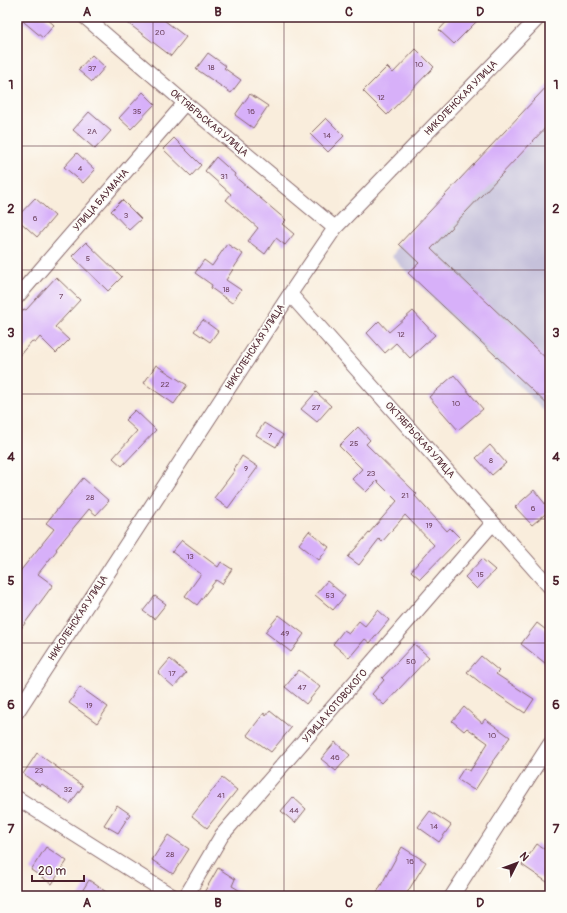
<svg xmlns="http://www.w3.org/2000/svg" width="567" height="913" font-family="Pangolin,sans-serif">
	<rect width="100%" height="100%" fill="#fdfcf7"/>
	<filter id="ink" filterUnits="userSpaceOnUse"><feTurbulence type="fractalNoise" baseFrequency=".025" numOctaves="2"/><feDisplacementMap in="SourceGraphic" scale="8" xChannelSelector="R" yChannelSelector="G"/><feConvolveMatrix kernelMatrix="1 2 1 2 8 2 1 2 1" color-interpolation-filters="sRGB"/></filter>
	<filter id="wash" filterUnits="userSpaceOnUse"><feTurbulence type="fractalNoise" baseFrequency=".012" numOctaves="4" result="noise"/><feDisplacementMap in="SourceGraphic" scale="16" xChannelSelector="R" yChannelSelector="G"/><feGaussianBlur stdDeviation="0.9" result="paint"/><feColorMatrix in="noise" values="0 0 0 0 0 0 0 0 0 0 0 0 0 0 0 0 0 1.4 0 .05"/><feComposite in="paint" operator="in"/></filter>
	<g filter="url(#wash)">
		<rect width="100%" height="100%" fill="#f9eddc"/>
		<path fill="#c5c0da" d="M550 83V417L392 257 399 244Z"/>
		<g id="blocks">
			<path fill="#d7b0f9" d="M18 17H45L54 25 43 38Z
				M120 17H160L186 37 171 56Z
				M451 17H481L454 44 439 30Z
				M416 49 434 67 387 115 363 91 387 67 393 73Z
				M208 53 226 66 224 68 241 80 231 93 196 69Z
				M92 55 105 67 92 82 78 70Z
				M550 83V123L431 249 550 362V407L408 273 419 263 399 244Z
				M143 92 155 104 131 129 119 118Z
				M250 94 268 106 253 128 235 115Z
				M89 112 111 131 95 149 73 130Z
				M326 118 344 136 328 152 310 134Z
				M174 138 201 165 191 176 163 149Z
				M77 153 95 170 83 183 64 167Z
				M216 157 235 174 234 176 286 220 282 224 294 234 285 245 276 238 265 254 248 241 258 228 226 200 231 194 205 171Z
				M35 198 55 216 37 237 17 219V217Z
				M122 200 141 219 129 230 111 211Z
				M86 242 122 277 108 291 72 256Z
				M227 244 243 254 226 280 241 290 232 303 211 288 212 285 195 273 204 260 212 266Z
				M56 277 80 300 55 327 69 340 56 353 40 337 35 343 32 341 17 358V317L24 309 26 310Z
				M413 311 435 335 410 358 396 343 385 353 367 333 379 321 389 332Z
				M203 320 218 331 210 342 194 331Z
				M156 365 187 385 174 404 144 383Z
				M454 375 483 409 458 430 429 397Z
				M316 392 331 406 317 422 301 409Z
				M135 410 156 430 122 466 113 458 137 431 125 420Z
				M264 423 283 435 276 447 256 435Z
				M358 427 370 440 366 444 417 494 415 496 447 531 450 528 460 538 420 579 411 571 434 545 405 515 382 542 379 539 359 565 348 557 397 501 377 481 366 492 352 479 362 469 339 446Z
				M490 445 506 463 492 475 476 458Z
				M242 456 258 467 228 508 214 498 235 470 234 469Z
				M83 478 109 501 96 515 89 509 56 549 57 550 38 574 53 585 17 634V575L54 529 46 523Z
				M534 490 550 510 532 525 515 507Z
				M309 531 329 547 319 560 299 544Z
				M182 540 218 567 221 562 232 569 222 584 216 580 197 605 185 596 201 574 172 552Z
				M482 559 495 570 477 589 465 577Z
				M327 581 345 596 333 610 315 595Z
				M155 596 166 604 154 619 143 611Z
				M378 610 389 620 370 643 365 639 349 658 333 644 344 630 349 633 359 621 365 626Z
				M279 615 304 634 291 652 265 632Z
				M537 623 550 633V667L521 644Z
				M414 644 429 657 384 705 372 694 384 680 382 678Z
				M481 656 499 671 496 674 534 699 525 713 482 684 467 672Z
				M170 659 186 673 174 687 158 673Z
				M299 670 320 687 306 704 285 687Z
				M80 687 108 707 97 723 69 703Z
				M464 707 482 723 485 719 510 737 492 762H493L475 790 472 789 457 779 464 768 470 771 488 743 467 728 464 731 452 721Z
				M270 711 291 728 271 752 247 735 264 713 266 716Z
				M335 742 350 755 336 771 321 759Z
				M37 753 83 786 70 804 42 784 40 786 23 774Z
				M222 778 237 790 207 828 192 816Z
				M293 797 306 809 295 823 281 811Z
				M117 805 130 814 118 833 104 825Z
				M430 811 451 825 439 842 418 827Z
				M168 835 189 849 173 874 152 860Z
				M537 844 550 853V884L522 865Z
				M46 847 67 861 52 884 31 870Z
				M402 847 426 862 405 896H375Z
				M218 868 235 879 232 886 249 896H202Z
				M89 880 112 896H79Z"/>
		</g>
	</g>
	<g filter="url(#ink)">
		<use href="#blocks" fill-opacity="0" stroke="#876769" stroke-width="1"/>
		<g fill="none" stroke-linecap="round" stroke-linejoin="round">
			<defs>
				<path id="street" d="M85 17 185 103 335 228
					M290 294 550 587
					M17 297 185 103
					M17 712 290 294 335 228 539 17
					M17 798 172 896
					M186 896 222 835 493 523
					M452 896 550 744"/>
			</defs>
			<use href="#street" stroke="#876769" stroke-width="16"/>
			<use href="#street" stroke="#fff" stroke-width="14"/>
		</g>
	</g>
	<path fill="none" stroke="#4a1f2b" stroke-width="1" stroke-opacity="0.55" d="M153 17V896M284 17V896M414 17V896M17 146H550M17 270H550M17 394H550M17 519H550M17 643H550M17 767H550"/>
	<g text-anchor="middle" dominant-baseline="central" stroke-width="3.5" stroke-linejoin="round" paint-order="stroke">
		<g font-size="8" fill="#6d435e">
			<text x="160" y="32">20</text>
			<text x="419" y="64">10</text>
			<text x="211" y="67">18</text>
			<text x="92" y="68">37</text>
			<text x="381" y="97">12</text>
			<text x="137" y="111">35</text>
			<text x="251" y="111">16</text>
			<text x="92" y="131">2А</text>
			<text x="327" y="135">14</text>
			<text x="80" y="168">4</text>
			<text x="224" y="176">31</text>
			<text x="126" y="215">3</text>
			<text x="35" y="218">6</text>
			<text x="88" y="258">5</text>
			<text x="226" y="289">18</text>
			<text x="61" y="296">7</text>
			<text x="401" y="334">12</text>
			<text x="165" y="384">22</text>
			<text x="456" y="403">10</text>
			<text x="316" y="407">27</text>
			<text x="270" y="435">7</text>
			<text x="354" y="443">25</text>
			<text x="491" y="460">8</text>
			<text x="246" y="468">9</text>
			<text x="371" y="473">23</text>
			<text x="405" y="495">21</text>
			<text x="90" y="497">28</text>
			<text x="533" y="508">6</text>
			<text x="429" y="525">19</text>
			<text x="190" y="556">13</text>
			<text x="480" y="574">15</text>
			<text x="330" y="595">53</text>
			<text x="285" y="633">49</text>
			<text x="411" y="661">50</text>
			<text x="172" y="673">17</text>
			<text x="302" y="687">47</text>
			<text x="89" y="705">19</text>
			<text x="492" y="735">10</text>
			<text x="335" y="757">46</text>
			<text x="39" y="770">23</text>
			<text x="68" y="789">32</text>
			<text x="221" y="795">41</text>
			<text x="294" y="810">44</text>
			<text x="434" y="826">14</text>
			<text x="170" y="854">28</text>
			<text x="410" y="861">16</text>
		</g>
		<g font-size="10" fill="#4a1f2b" stroke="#fdfcf7">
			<text transform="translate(461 98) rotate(-46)">НИКОЛЕНСКАЯ УЛИЦА</text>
			<text transform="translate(209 123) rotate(40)">ОКТЯБРЬСКАЯ УЛИЦА</text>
			<text transform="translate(101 200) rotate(-49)">УЛИЦА БАУМАНА</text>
			<text transform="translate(255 347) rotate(-57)">НИКОЛЕНСКАЯ УЛИЦА</text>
			<text transform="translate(420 440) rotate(48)">ОКТЯБРЬСКАЯ УЛИЦА</text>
			<text transform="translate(78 618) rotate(-57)">НИКОЛЕНСКАЯ УЛИЦА</text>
			<text transform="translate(335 706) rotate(-49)">УЛИЦА КОТОВСКОГО</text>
		</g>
	</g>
	<rect width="567" height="913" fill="none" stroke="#fdfcf7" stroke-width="44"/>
	<g transform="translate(517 863) rotate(48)" stroke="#fdfcf7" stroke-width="3" paint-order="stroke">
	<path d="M0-3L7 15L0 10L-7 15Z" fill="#4a1f2b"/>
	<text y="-6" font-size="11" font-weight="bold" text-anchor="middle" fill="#4a1f2b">N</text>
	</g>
	<path d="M32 875v6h52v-6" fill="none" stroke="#4a1f2b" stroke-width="2"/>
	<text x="38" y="875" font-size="12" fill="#4a1f2b" stroke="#fdfcf7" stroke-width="3" paint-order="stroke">20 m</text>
	<rect x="22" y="22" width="523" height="869" fill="none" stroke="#4a1f2b" stroke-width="1.5"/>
	<g font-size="13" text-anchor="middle" font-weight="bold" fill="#4a1f2b">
		<text x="87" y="16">A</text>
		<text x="218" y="16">B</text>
		<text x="349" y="16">C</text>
		<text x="480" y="16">D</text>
		<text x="11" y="89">1</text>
		<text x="556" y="89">1</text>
		<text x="11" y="213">2</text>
		<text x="556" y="213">2</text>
		<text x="11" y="337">3</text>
		<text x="556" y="337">3</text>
		<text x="11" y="461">4</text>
		<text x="556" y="461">4</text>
		<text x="11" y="585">5</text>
		<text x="556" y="585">5</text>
		<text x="11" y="709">6</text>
		<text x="556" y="709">6</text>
		<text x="11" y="833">7</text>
		<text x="556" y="833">7</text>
		<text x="87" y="907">A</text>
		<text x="218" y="907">B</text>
		<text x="349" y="907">C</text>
		<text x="480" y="907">D</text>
	</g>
</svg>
